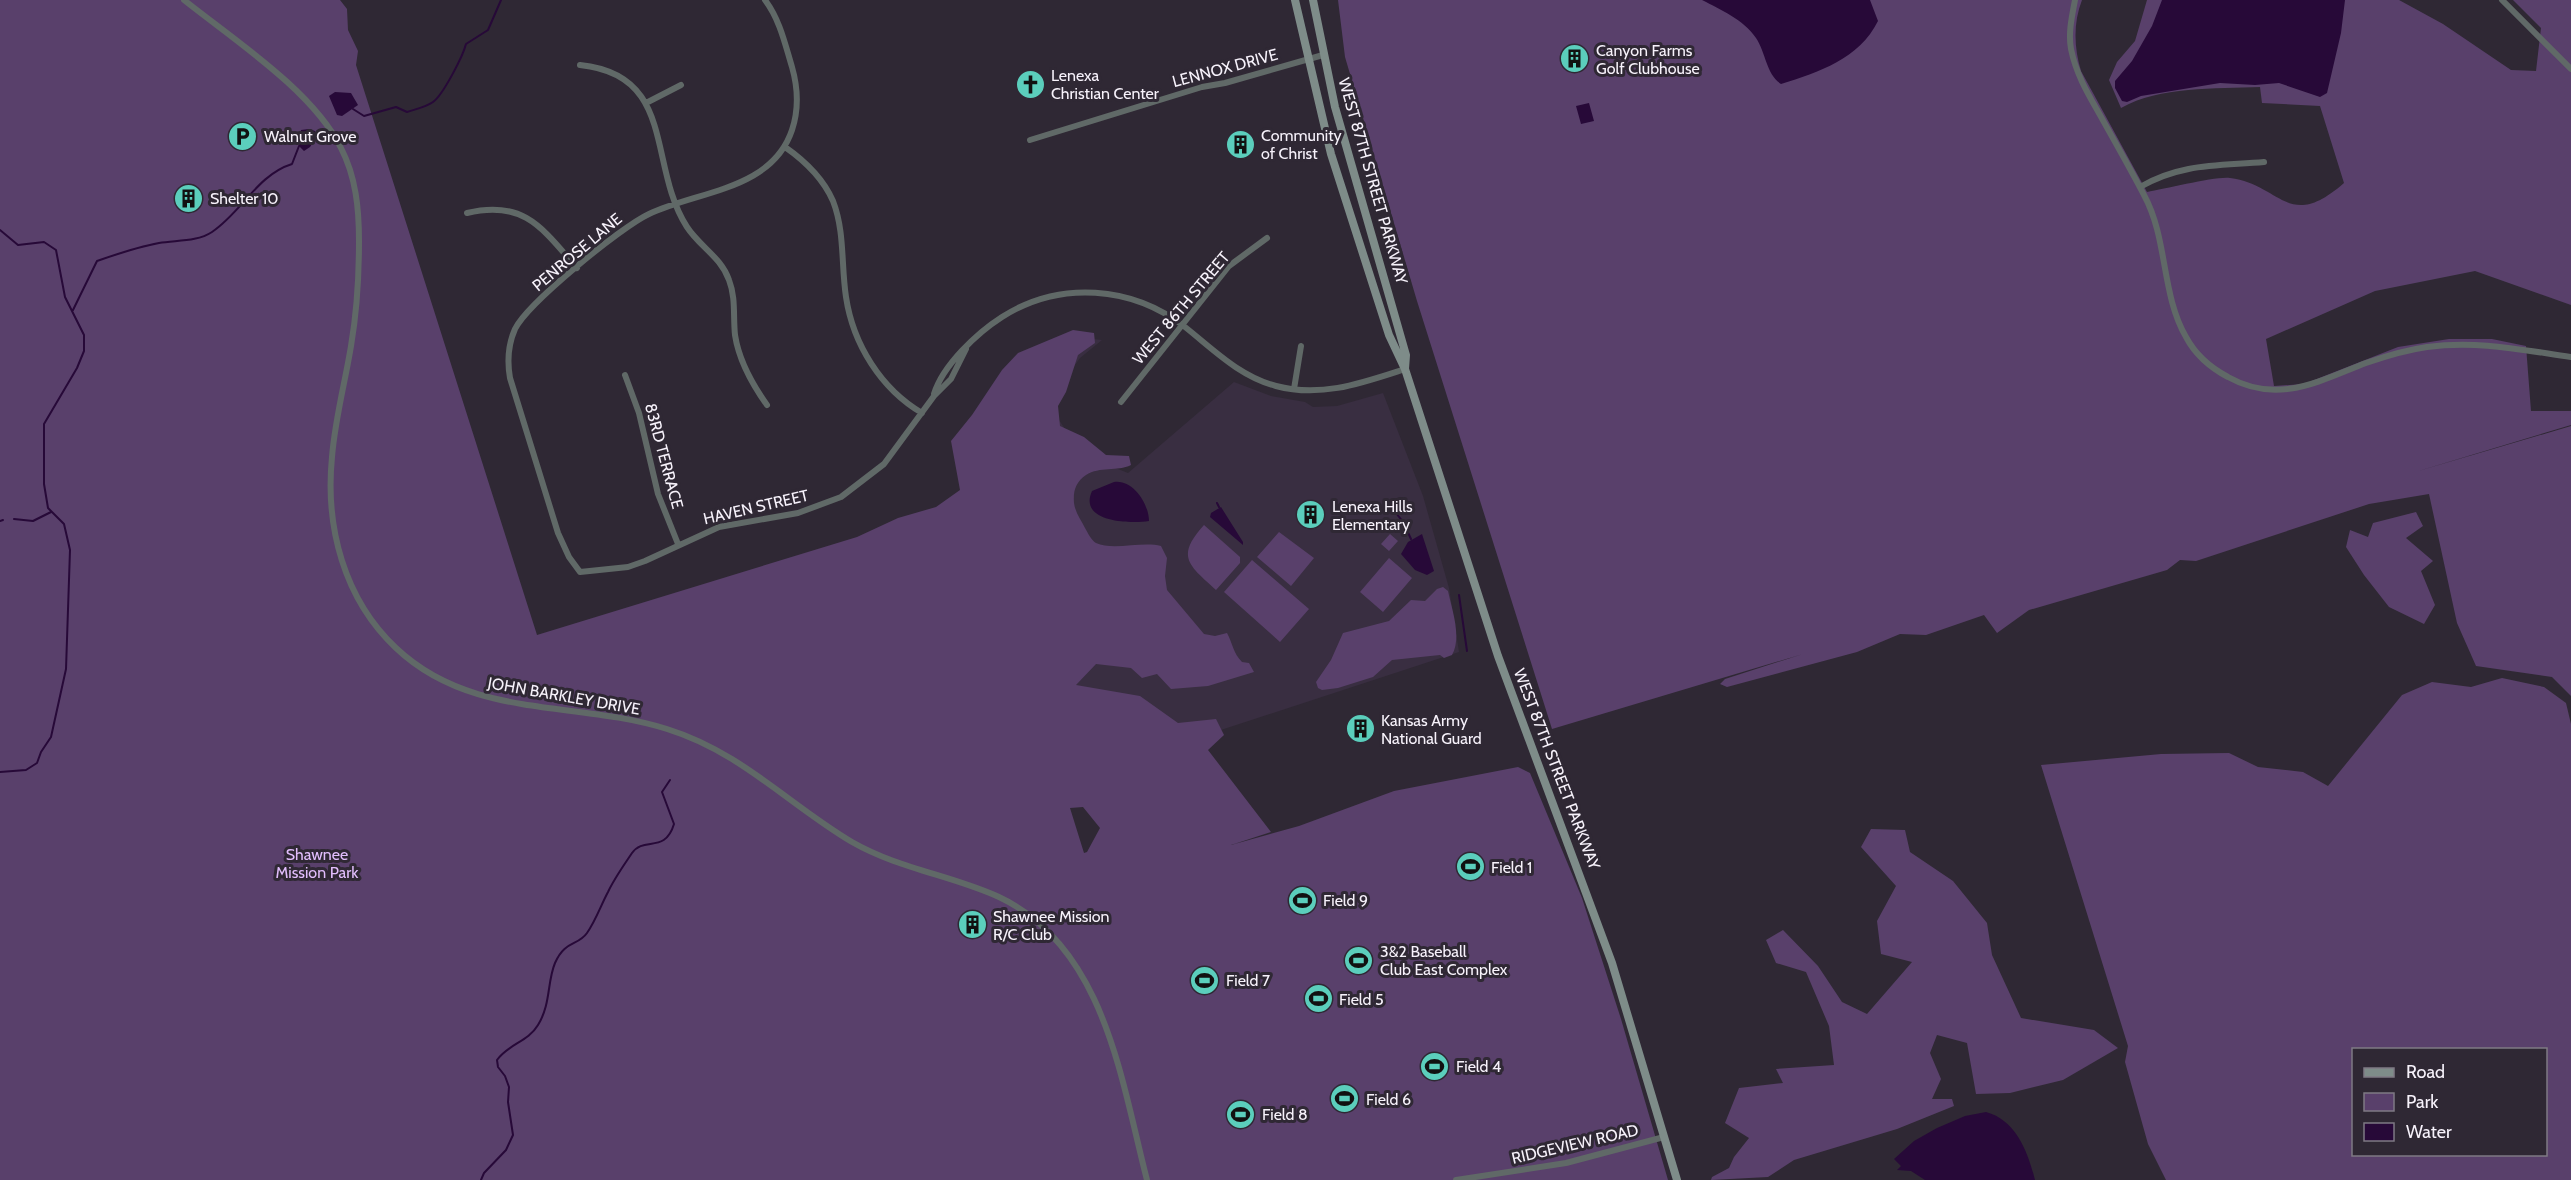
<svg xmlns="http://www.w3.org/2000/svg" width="2571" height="1180" font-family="Cabin,sans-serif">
	<rect width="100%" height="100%" fill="#2f2834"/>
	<path fill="#392e41" d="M1074 337 1102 340 1080 358 1058 389 1053 411 1071 438 1093 459 1128 473 1234 382 1271 396 1305 402 1313 407 1337 406 1383 393 1423 496 1449 588 1459 652 1062 782 988 407Z"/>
	<path fill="#59406b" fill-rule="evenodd" d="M0 0H340L347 9 348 30 358 51 356 65 537 635 857 537 898 518 936 507 960 490 951 441 972 415 1002 370 1018 353 1073 330 1094 333 1095 343 1078 355 1066 392 1058 406 1060 426 1084 437 1106 455 1129 456 1131 465C1117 472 1100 466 1086 475 1076 482 1073 490 1074 503 1075 512 1081 520 1085 528 1088 533 1091 540 1096 543 1113 551 1142 541 1161 546L1167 558 1165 576 1167 590 1204 634 1215 636 1227 633C1233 644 1233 653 1242 662L1249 663 1254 672 1208 686 1171 689 1157 674 1142 678 1131 668 1096 664 1076 685 1140 696 1178 723 1216 719 1224 735 1208 750 1271 832 1231 845 1299 826 1394 791 1518 767 1530 773 1582 898 1621 1019 1668 1180H0ZM1083 807 1100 828 1087 852 1084 853 1070 808Z
		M1338 0H2082C2073 23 2074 48 2081 71L2147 192C2165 189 2216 176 2230 178 2282 185 2288 232 2344 183L2320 106 2262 103 2260 87C2215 89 2160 86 2121 108L2109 80 2117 62 2135 41 2147 0H2399L2443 24 2511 70 2536 71 2541 28 2513 0H2571V305L2475 271 2375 291 2266 339 2274 386 2304 384 2398 347 2449 339H2492L2526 346 2531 411H2571V425L2415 472 2571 426V696L2552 677 2476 666 2457 623 2429 494 2369 504 2196 561 2180 560 2167 570 2029 610 1997 633 1984 615 1926 635 1900 634 1857 652 1727 687 1720 684 1725 679 1803 654 1552 729 1417 301 1345 57Z
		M2416 512 2423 526 2406 538 2433 561 2421 571 2435 605 2424 624 2389 607 2364 575 2346 547 2350 530 2368 537 2373 523Z
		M1204 525 1240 557V563L1216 590C1189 565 1175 557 1204 525Z
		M1279 532 1314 558 1291 586 1257 557Z
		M1390 534 1398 541 1389 551 1381 544Z
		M1389 558 1412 578 1383 612 1360 592Z
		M1252 560 1309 609 1280 642 1224 592Z
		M1443 587 1448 591C1452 610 1462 637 1452 655L1444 658 1440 655 1392 660 1373 677 1338 688 1322 690 1318 688 1316 682 1331 660 1343 633 1389 621 1411 600 1425 601 1437 589Z
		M2502 678 2544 687 2566 703 2571 724V1180H2166L2148 1144 2125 1062 2128 1046 2041 765 2161 754 2229 753 2258 767 2303 772 2328 786 2402 695 2432 682 2471 687ZM2354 1050H2546V1154H2354Z
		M1871 829 1905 830 1910 852 1953 881 1987 923 1992 955 2021 1018 2094 1030 2118 1048 2063 1080 2010 1093 1976 1094 1967 1043 1937 1035 1930 1053 1941 1079 1932 1099H1952L1954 1106 1897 1129 1794 1160 1768 1177 1711 1180 1712 1177 1729 1168 1734 1157 1749 1138 1725 1123 1739 1088 1783 1083 1776 1069 1834 1065 1829 1026 1806 972 1776 963 1766 940 1783 930 1818 966 1842 1002 1867 1014 1912 962 1881 954 1877 921 1896 886 1861 847Z"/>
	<path fill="#270938" d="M1702 0H1870L1878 21C1859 59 1819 72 1781 84 1766 74 1766 53 1756 38 1743 19 1721 10 1702 0Z
		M2162 0H2345L2341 33 2327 93 2320 97 2279 83 2255 85 2220 83 2141 96 2127 102 2122 101 2115 88V81L2132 61 2152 26Z
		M335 92 351 93 358 105 342 116 337 115 329 96Z
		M1589 103 1594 121 1581 124 1576 106Z
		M309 129 315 131 317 137 310 147 304 151 299 146 301 130Z
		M1114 482C1133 479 1149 504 1149 521 1129 524 1078 522 1092 491Z
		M1221 507 1243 542V545L1210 517 1211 513Z
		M1422 534 1434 571 1427 575 1415 570 1401 554 1408 542Z
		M1986 1112C2016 1120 2028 1152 2035 1180H1925L1911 1171 1897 1170 1901 1166 1894 1159 1914 1141 1937 1128 1965 1116Z"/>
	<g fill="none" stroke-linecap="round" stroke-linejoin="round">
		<path stroke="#270938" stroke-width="2" d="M353 109 364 116 396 107 407 112C416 109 426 107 433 102 443 95 463 56 466 44L488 30 501 0
			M0 230 18 245 44 242 56 250 65 297 84 335V351L77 368 44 424V484L48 508 64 524 70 550 66 669 51 737 41 752 37 763 26 770 0 772
			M73 310 97 261C117 254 137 247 159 243 176 240 197 242 212 232 242 212 257 175 292 164L299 146
			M1217 503 1219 507
			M1393 509 1403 522 1411 539
			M14 519 33 521 51 512
			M0 521 3 520
			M1459 595 1467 651
			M481 1180 484 1173 506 1150 513 1135 508 1102 509 1087 505 1076 498 1067 497 1060C508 1044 528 1042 538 1025 551 1004 547 982 555 963 565 940 578 946 587 933 596 920 601 905 608 892 614 879 624 865 632 853 644 836 665 854 674 824L662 792 670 780"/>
		<path stroke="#606967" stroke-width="6" d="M184 0C234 40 313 91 341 148 356 177 359 209 359 241 359 276 357 311 351 346 345 383 335 419 332 457 325 527 344 599 396 648 472 720 575 700 667 729 741 752 788 804 852 842 899 869 951 875 999 897 1105 947 1121 1080 1147 1180
			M765 0C780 20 785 44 792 67 798 88 799 109 792 130 772 190 698 191 649 214 621 227 528 303 515 329 508 345 507 361 510 378L558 533 569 557 580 572 628 567 645 561 719 527 798 513 841 497 884 464 934 396 951 379 966 349
			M2075 0C2072 16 2068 33 2071 49 2076 74 2088 94 2100 115 2115 142 2130 168 2144 195 2168 239 2161 294 2186 337 2195 354 2211 368 2228 377 2278 405 2319 381 2366 363 2386 356 2406 350 2427 347 2477 340 2522 350 2571 357
			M2502 0 2571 69
			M580 65C677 75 647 165 687 227 700 247 721 257 729 280 736 298 733 316 735 335 739 361 752 384 767 405
			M646 103 681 85
			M1030 140 1202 87 1225 83 1323 55
			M785 147C805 161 823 178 833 201 845 232 841 265 846 297 853 344 881 389 922 413
			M2140 187C2181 163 2219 166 2264 162
			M467 213C524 199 543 229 577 268
			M625 375 639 413 658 494 678 544
			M1294 389 1301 346
			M934 394C943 365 977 333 1002 317 1060 280 1132 286 1185 327 1214 350 1239 376 1276 386 1321 398 1362 383 1405 369
			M1121 402 1229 266 1267 238
			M1456 1180 1566 1163 1664 1137"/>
		<path stroke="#7e8c89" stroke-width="8" d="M1295 0 1331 154 1389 335 1405 369 1498 656 1612 963 1677 1180
			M1313 0 1335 107 1406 355 1405 369"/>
	</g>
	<defs>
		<symbol id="building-disc" viewBox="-11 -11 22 22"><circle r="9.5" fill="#5bcebc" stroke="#2f2834"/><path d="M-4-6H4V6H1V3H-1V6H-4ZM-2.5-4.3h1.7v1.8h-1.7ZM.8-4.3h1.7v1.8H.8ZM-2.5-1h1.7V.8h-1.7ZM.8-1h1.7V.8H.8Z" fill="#111"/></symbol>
		<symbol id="church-disc" viewBox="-11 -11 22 22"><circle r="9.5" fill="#5bcebc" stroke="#2f2834"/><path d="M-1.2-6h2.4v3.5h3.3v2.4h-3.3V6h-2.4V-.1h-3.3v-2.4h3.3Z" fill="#111"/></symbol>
		<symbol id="parking-disc" viewBox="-11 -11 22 22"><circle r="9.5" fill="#5bcebc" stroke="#2f2834"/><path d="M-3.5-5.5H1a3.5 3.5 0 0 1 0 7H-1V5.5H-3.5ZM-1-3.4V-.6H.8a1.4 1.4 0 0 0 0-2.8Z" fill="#111"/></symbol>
		<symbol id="stadium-disc" viewBox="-11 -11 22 22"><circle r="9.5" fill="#5bcebc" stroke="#2f2834"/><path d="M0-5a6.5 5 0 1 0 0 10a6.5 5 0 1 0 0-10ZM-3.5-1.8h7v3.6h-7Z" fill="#111"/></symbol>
	</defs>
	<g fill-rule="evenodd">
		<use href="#building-disc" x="1558" y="42" width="33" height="33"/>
		<use href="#church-disc" x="1014" y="68" width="33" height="33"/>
		<use href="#parking-disc" x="226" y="120" width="33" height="33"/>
		<use href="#building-disc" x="1224" y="128" width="33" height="33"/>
		<use href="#building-disc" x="172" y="182" width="33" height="33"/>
		<use href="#building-disc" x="1294" y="498" width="33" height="33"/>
		<use href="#building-disc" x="1344" y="712" width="33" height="33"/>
		<use href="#stadium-disc" x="1454" y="850" width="33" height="33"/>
		<use href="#stadium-disc" x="1286" y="884" width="33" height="33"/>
		<use href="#building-disc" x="956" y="908" width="33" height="33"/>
		<use href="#stadium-disc" x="1342" y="944" width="33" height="33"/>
		<use href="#stadium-disc" x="1188" y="964" width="33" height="33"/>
		<use href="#stadium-disc" x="1302" y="982" width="33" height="33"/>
		<use href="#stadium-disc" x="1418" y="1050" width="33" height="33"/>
		<use href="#stadium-disc" x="1328" y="1082" width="33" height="33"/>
		<use href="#stadium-disc" x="1224" y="1098" width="33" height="33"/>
	</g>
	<g text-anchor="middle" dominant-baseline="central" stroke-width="6" stroke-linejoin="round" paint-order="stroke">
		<g font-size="16" fill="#f7f2fb" stroke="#2f2834" text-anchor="start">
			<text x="1596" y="50">Canyon Farms<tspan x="1596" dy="18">Golf Clubhouse</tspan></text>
			<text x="1051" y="75">Lenexa<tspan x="1051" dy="18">Christian Center</tspan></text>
			<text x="1261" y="135">Community<tspan x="1261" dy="18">of Christ</tspan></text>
			<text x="264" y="136">Walnut Grove</text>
			<text x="210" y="198">Shelter 10</text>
			<text x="1332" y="506">Lenexa Hills<tspan x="1332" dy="18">Elementary</tspan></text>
			<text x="1381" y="720">Kansas Army<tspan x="1381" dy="18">National Guard</tspan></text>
			<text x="1491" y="867">Field 1</text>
			<text x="1323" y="900">Field 9</text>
			<text x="993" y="916">Shawnee Mission<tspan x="993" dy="18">R/C Club</tspan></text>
			<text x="1380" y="951">3&amp;2 Baseball<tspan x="1380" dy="18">Club East Complex</tspan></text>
			<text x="1226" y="980">Field 7</text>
			<text x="1339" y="999">Field 5</text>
			<text x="1456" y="1066">Field 4</text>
			<text x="1366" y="1099">Field 6</text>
			<text x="1262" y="1114">Field 8</text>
		</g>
		<g font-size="16" fill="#f7f2fb" stroke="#2f2834">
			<text transform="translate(1225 68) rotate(-15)">LENNOX DRIVE</text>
			<text transform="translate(1373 181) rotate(74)">WEST 87TH STREET PARKWAY</text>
			<text transform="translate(577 252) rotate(-40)">PENROSE LANE</text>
			<text transform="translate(1181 308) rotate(-50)">WEST 86TH STREET</text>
			<text transform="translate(664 456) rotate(75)">83RD TERRACE</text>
			<text transform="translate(756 507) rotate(-13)">HAVEN STREET</text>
			<text transform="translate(564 696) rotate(10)">JOHN BARKLEY DRIVE</text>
			<text transform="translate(1557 769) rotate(69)">WEST 87TH STREET PARKWAY</text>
			<text transform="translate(1575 1144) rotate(-13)">RIDGEVIEW ROAD</text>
		</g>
		<g font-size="16" fill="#e1bdfc" stroke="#2f2834">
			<text x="317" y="854">Shawnee<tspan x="317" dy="18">Mission Park</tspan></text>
		</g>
	</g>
	<rect x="2352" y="1048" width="195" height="108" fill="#2f2834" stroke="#7f7984" stroke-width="1.5"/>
	<rect x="2364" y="1068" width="30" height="9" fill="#7e8c89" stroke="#7f7984" stroke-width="1.5"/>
	<text x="2406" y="1078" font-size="18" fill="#f7f2fb">Road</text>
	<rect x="2364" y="1093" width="30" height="18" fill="#59406b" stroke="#7f7984" stroke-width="1.5"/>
	<text x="2406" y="1108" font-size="18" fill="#f7f2fb">Park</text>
	<rect x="2364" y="1123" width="30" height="18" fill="#270938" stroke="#7f7984" stroke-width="1.5"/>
	<text x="2406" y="1138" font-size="18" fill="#f7f2fb">Water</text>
</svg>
